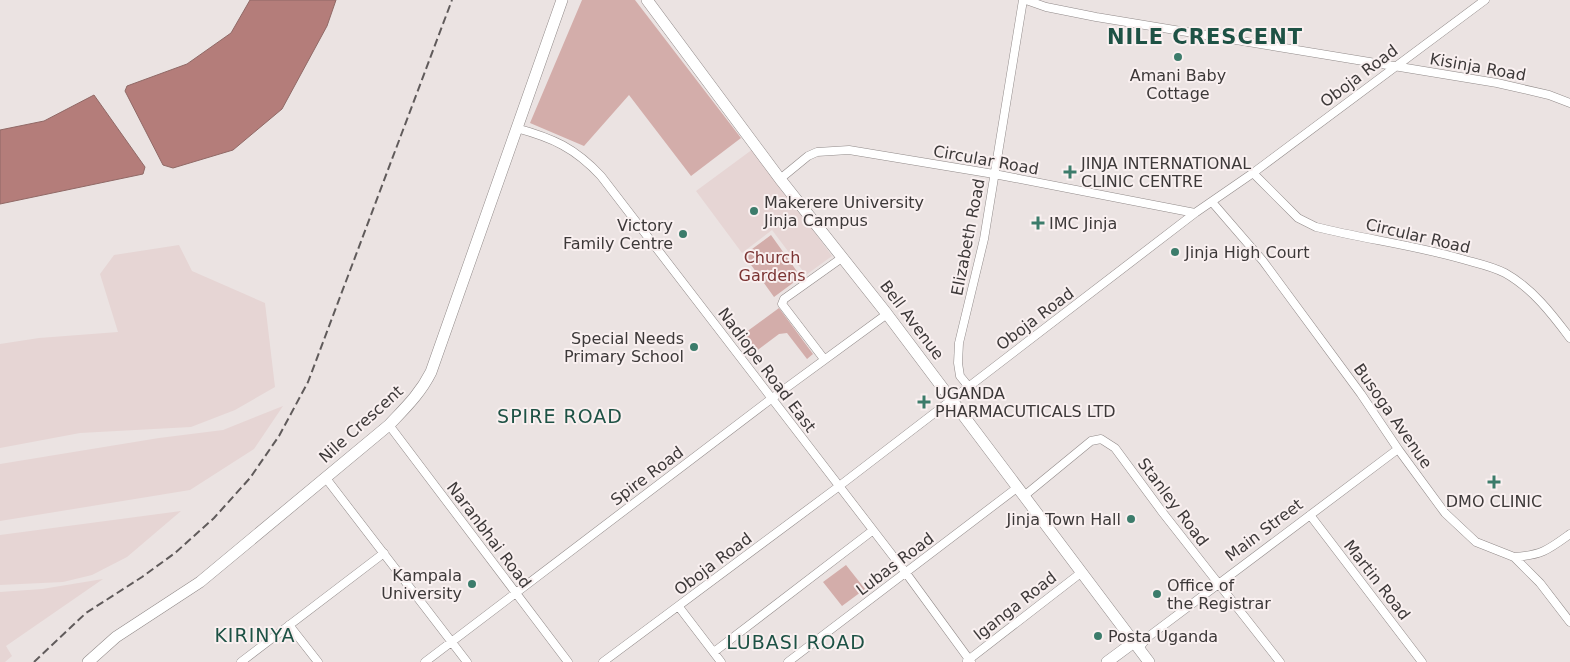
<svg xmlns="http://www.w3.org/2000/svg" width="1570" height="662" font-family="'DejaVu Sans',sans-serif">
	<rect width="100%" height="100%" fill="#ebe3e2"/>
	<path fill="#e6d5d4" d="M753 149 832 256 806 275 772 230 742 253 696 191Z
		M179 245 192 271 265 303 275 387 235 410 191 427 80 433 0 448V344L39 338 118 332 100 274 114 255Z
		M283 406 254 449 190 490 0 521V464L159 438 223 430Z
		M181 511 127 557 92 575 63 582 0 585V535Z
		M103 579 6 646 12 656 5 662H0V592L42 589Z"/>
	<path fill="#d3adaa" d="M582 0H635L741 138 691 176 629 95 584 146 530 123Z
		M771 235 801 277 774 297 744 255Z
		M779 308 813 354 807 359 787 333 779 334 751 355 738 338Z
		M846 565 865 589 842 606 823 582Z"/>
	<path fill="#b47d7a" stroke="#906966" d="M250 0H336L327 26 282 109 233 150 173 168 163 165 125 91 127 86 187 64 231 33Z
		M94 95 145 167 143 174 0 204V130L44 121Z"/>
	<g fill="none" stroke-linecap="round" stroke-linejoin="round">
		<defs>
			<path id="street" d="M1026 0 1046 7 1096 17 1497 83 1549 95 1570 103
				M516 128C553 138 575 148 601 176L906 573 971 662
				M1253 173 1298 218 1316 227C1364 239 1414 245 1462 259 1476 263 1492 266 1505 273 1532 288 1552 314 1570 338
				M780 179 808 156 817 152 849 150 994 174 1195 213
				M1212 202 1263 261 1361 394 1398 449 1445 513 1476 542 1514 557 1540 583 1570 622
				M824 359 782 304 784 299 843 257
				M969 387 960 376 958 363 959 343 984 239 1023 0
				M389 425 568 662
				M325 477 467 662
				M1024 496 1091 441 1101 439 1115 448 1163 513 1280 662
				M1310 515 1422 662
				M1514 557C1542 555 1548 550 1570 534
				M679 607 721 662
				M289 625 318 662
				M1139 648 1148 637 1398 449
				M714 652 872 531
				M967 661 1082 572
				M241 662 384 553
				M425 662 771 399 887 314
				M603 662 838 487 1195 213 1253 173 1485 0
				M788 662 1018 487"/>
			<path id="secondary" d="M647 0 780 179 887 314 1149 662
				M88 662 116 637 200 582 389 425C405 408 420 394 431 372L562 0
				M1107 662 1134 642"/>
		</defs>
		<use href="#street" stroke="#918a89" stroke-width="9"/>
		<use href="#secondary" stroke="#918a89" stroke-width="12"/>
		<use href="#street" stroke="#fff" stroke-width="8"/>
		<use href="#secondary" stroke="#fff" stroke-width="11"/>
		<path stroke="#605b5b" stroke-width="2" stroke-dasharray="8 4" stroke-linecap="butt" d="M34 662 86 613 142 577 175 553 214 518 250 478 279 436 308 382 452 0"/>
	</g>
	<g fill="#3c7c6b" stroke="#f9f0f0" stroke-width="2">
		<circle cx="1178" cy="57" r="5"/>
		<path d="M1067.5 164.5h5v5h5v5h-5v5h-5v-5h-5v-5h5z"/>
		<circle cx="754" cy="211" r="5"/>
		<path d="M1035.5 215.5h5v5h5v5h-5v5h-5v-5h-5v-5h5z"/>
		<circle cx="683" cy="234" r="5"/>
		<circle cx="1175" cy="252" r="5"/>
		<circle cx="694" cy="347" r="5"/>
		<path d="M921.5 394.5h5v5h5v5h-5v5h-5v-5h-5v-5h5z"/>
		<path d="M1491.5 474.5h5v5h5v5h-5v5h-5v-5h-5v-5h5z"/>
		<circle cx="1131" cy="519" r="5"/>
		<circle cx="472" cy="584" r="5"/>
		<circle cx="1157" cy="594" r="5"/>
		<circle cx="1098" cy="636" r="5"/>
	</g>
	<g text-anchor="middle" dominant-baseline="central" stroke-width="4" stroke-linejoin="round" paint-order="stroke">
		<g font-size="16" fill="#3d3939" stroke="#f9f0f0">
			<text transform="translate(1478 67) rotate(10)">Kisinja Road</text>
			<text transform="translate(1359 76) rotate(-37)">Oboja Road</text>
			<text transform="translate(986 160) rotate(10)">Circular Road</text>
			<text transform="translate(1418 236) rotate(13)">Circular Road</text>
			<text transform="translate(968 237) rotate(-79)">Elizabeth Road</text>
			<text transform="translate(1035 319) rotate(-37)">Oboja Road</text>
			<text transform="translate(912 320) rotate(53)">Bell Avenue</text>
			<text transform="translate(767 370) rotate(53)">Nadiope Road East</text>
			<text transform="translate(1393 416) rotate(55)">Busoga Avenue</text>
			<text transform="translate(361 424) rotate(-42)">Nile Crescent</text>
			<text transform="translate(647 476) rotate(-37)">Spire Road</text>
			<text transform="translate(1173 502) rotate(53)">Stanley Road</text>
			<text transform="translate(1264 530) rotate(-37)">Main Street</text>
			<text transform="translate(489 535) rotate(53)">Naranbhai Road</text>
			<text transform="translate(713 564) rotate(-37)">Oboja Road</text>
			<text transform="translate(895 564) rotate(-37)">Lubas Road</text>
			<text transform="translate(1377 580) rotate(52)">Martin Road</text>
			<text transform="translate(1015 606) rotate(-38)">Iganga Road</text>
		</g>
		<g font-size="16" fill="#3d3939" stroke="#f9f0f0" text-anchor="start">
			<text x="1178" y="75" text-anchor="middle">Amani Baby<tspan x="1178" dy="18">Cottage</tspan></text>
			<text x="1081" y="163">JINJA INTERNATIONAL<tspan x="1081" dy="18">CLINIC CENTRE</tspan></text>
			<text x="764" y="202">Makerere University<tspan x="764" dy="18">Jinja Campus</tspan></text>
			<text x="1049" y="223">IMC Jinja</text>
			<text x="673" y="225" text-anchor="end">Victory<tspan x="673" dy="18">Family Centre</tspan></text>
			<text x="1185" y="252">Jinja High Court</text>
			<text x="684" y="338" text-anchor="end">Special Needs<tspan x="684" dy="18">Primary School</tspan></text>
			<text x="935" y="393">UGANDA<tspan x="935" dy="18">PHARMACUTICALS LTD</tspan></text>
			<text x="1494" y="501" text-anchor="middle">DMO CLINIC</text>
			<text x="1121" y="519" text-anchor="end">Jinja Town Hall</text>
			<text x="462" y="575" text-anchor="end">Kampala<tspan x="462" dy="18">University</tspan></text>
			<text x="1167" y="585">Office of<tspan x="1167" dy="18">the Registrar</tspan></text>
			<text x="1108" y="636">Posta Uganda</text>
		</g>
		<g font-size="16" fill="#7b3433" stroke="#f9f0f0">
			<text x="772" y="257">Church<tspan x="772" dy="18">Gardens</tspan></text>
		</g>
		<g font-size="19" letter-spacing="1" fill="#1e5245" stroke="#f9f0f0">
			<text x="560" y="416">SPIRE ROAD</text>
			<text x="255" y="635">KIRINYA</text>
			<text x="796" y="642">LUBASI ROAD</text>
		</g>
		<g font-size="21" font-weight="bold" letter-spacing="1" fill="#1e5245" stroke="#f9f0f0">
			<text x="1205" y="37">NILE CRESCENT</text>
		</g>
	</g>
</svg>
